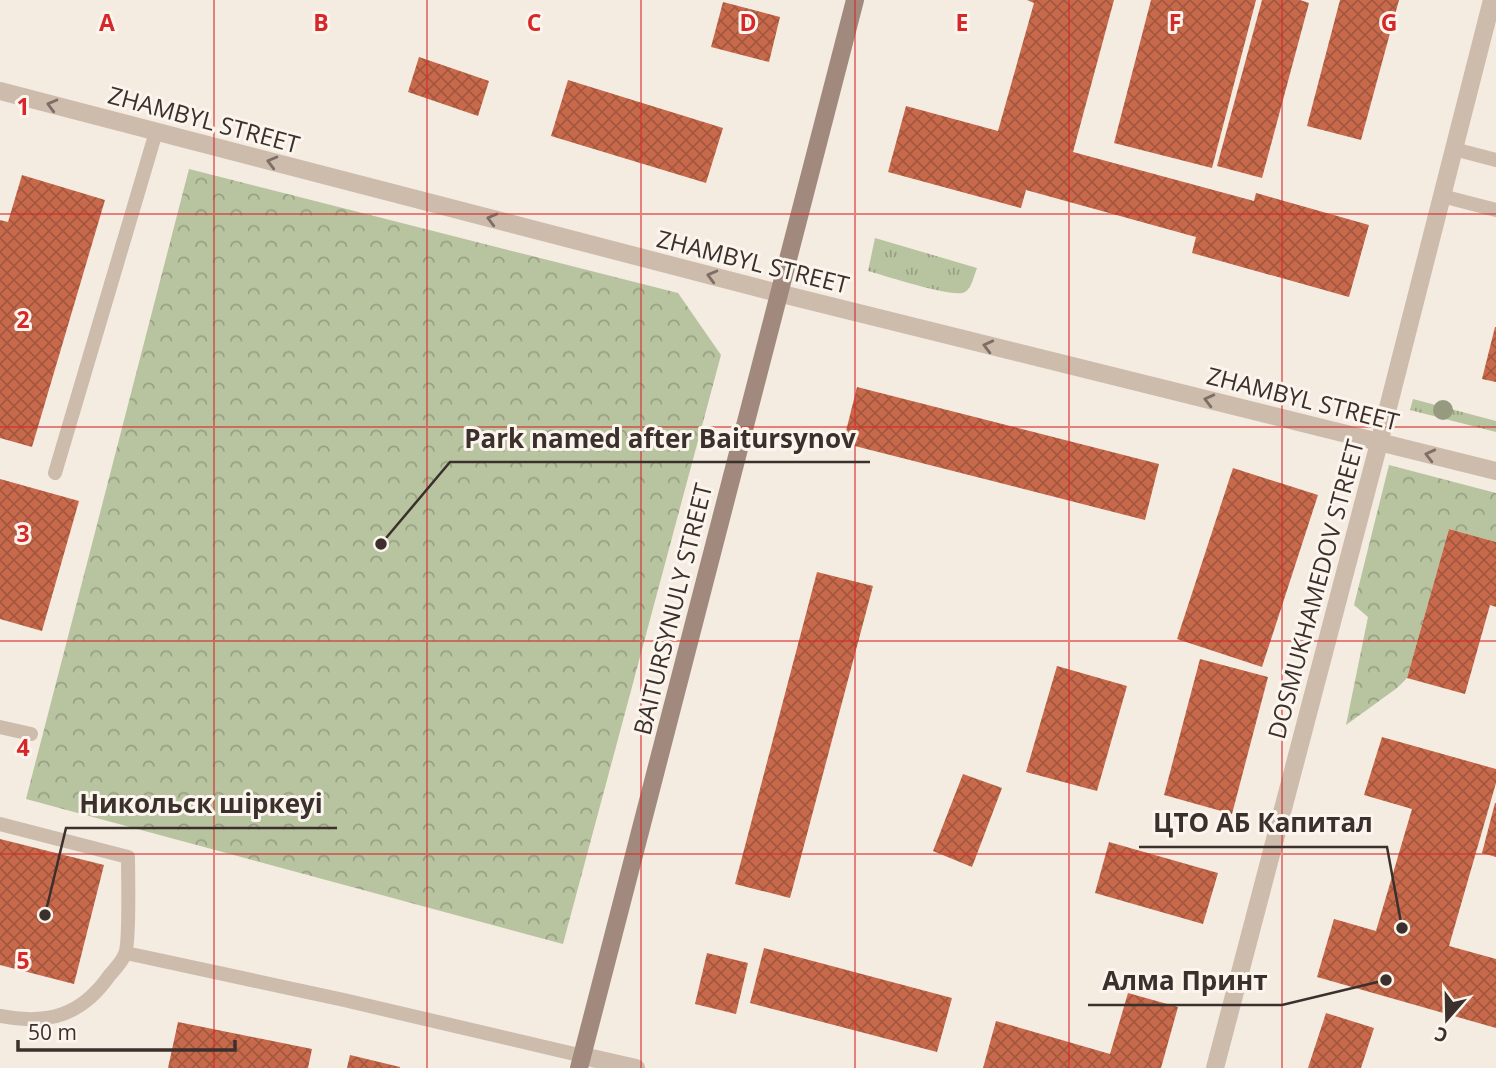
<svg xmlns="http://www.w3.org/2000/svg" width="1496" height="1068" font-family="'Open Sans',sans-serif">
	<defs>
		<pattern id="grass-tufts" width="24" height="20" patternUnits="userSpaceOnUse" patternTransform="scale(1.75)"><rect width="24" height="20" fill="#b8c4a0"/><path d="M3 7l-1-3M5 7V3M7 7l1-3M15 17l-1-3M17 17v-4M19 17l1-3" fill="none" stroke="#97a083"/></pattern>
		<pattern id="forest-crowns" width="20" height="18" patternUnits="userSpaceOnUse" patternTransform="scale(1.75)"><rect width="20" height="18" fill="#b8c4a0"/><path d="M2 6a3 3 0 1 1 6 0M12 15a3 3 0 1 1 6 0" fill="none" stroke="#97a083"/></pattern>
		<pattern id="building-cross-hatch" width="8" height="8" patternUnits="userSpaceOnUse" patternTransform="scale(1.75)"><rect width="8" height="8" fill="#c8694b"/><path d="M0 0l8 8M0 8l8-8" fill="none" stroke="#a4573f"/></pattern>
	</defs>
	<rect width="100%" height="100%" fill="#f4ebe1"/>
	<path fill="url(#grass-tufts)" d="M875 238 977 268C974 275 972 288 965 292 955 299 883 275 868 271Z
		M1413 399 1496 421V432L1410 410Z"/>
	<path fill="url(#forest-crowns)" d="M189 169 678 293 721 355 563 944 26 799Z
		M1389 465 1496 493V542L1449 529 1407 678 1397 688 1346 725 1368 617 1354 605Z"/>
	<path fill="url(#building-cross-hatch)" d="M1027 0H1114L1073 152 1254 201 1256 193 1369 225 1349 297 1192 253 1196 237 1026 190 1021 208 888 172 906 106 998 131 1034 3Z
		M1151 0H1256L1212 168 1114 143Z
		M1262 0H1300L1309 3 1262 178 1217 166Z
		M1340 0H1399L1361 140 1307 126Z
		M723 2 780 17 769 62 711 47Z
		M419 57 489 81 478 116 408 92Z
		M568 80 723 128 706 183 551 136Z
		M22 175 105 200 32 447 0 438V220L8 222Z
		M1495 327H1496V382L1482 379Z
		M857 387 1159 464 1145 520 843 443Z
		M1233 468 1318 495 1262 667 1177 639Z
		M0 479 79 501 42 631 0 619Z
		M1449 529 1496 542V607L1490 605 1465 694 1407 678Z
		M817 572 873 586 790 898 735 884Z
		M1200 659 1268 677 1232 814 1164 795Z
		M1057 666 1127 686 1097 791 1026 772Z
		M1382 737 1496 769V783L1449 946 1496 959V1028L1317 977 1334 919 1376 931 1412 809 1364 795Z
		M963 774 1002 788 972 867 933 851Z
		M1495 803H1496V857L1482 853Z
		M0 839 104 865 74 984 0 965Z
		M1109 842 1218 873 1203 924 1095 893Z
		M764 948 952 998 937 1052 750 1003Z
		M707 953 748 963 736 1014 695 1004Z
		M1128 993 1178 1007 1161 1068H983L996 1021 1110 1054Z
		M1326 1013 1374 1028 1361 1068H1308Z
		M178 1022 312 1049 308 1068H168Z
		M350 1055 400 1067V1068H347Z"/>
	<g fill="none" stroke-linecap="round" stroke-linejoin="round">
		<path stroke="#cdbbac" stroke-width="14" d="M1454 149 1496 160
			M1442 196 1496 210
			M55 473 156 132
			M0 727 31 734
			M0 824 128 857C128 874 130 943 125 954 122 962 114 970 109 976 81 1016 47 1025 0 1016
			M126 953 344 1000 583 1056"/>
		<path stroke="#cdbbac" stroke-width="18" d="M583 1056 636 1068
			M1215 1068 1379 443 1492 0"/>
		<path stroke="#cdbbac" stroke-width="18" d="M0 91 778 293 1496 471"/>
		<path stroke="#a18a7d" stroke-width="18" d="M579 1068 855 0"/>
	</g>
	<circle fill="#969b7f" cx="1443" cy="410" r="10"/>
	<defs><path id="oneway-chevron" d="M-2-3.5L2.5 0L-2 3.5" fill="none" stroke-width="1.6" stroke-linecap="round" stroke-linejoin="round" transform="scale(1.75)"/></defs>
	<g stroke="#7d6f65">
		<use href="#oneway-chevron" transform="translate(52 105) rotate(-165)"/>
		<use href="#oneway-chevron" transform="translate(272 162) rotate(-165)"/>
		<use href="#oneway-chevron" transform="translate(492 219) rotate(-165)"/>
		<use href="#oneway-chevron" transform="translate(712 276) rotate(-165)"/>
		<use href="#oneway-chevron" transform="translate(988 346) rotate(-166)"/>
		<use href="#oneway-chevron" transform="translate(1209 400) rotate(-166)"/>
		<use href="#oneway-chevron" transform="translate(1430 455) rotate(-166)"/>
	</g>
	<path fill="none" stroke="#d62828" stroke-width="2" stroke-opacity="0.55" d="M214 0V1068M427 0V1068M641 0V1068M855 0V1068M1069 0V1068M1282 0V1068M0 214H1496M0 427H1496M0 641H1496M0 854H1496"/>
	<g text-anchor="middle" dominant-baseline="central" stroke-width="6" stroke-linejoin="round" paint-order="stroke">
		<g font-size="24" fill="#3b302b" stroke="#fbf5ee">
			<text transform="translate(204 119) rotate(15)">ZHAMBYL STREET</text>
			<text transform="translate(753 261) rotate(14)">ZHAMBYL STREET</text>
			<text transform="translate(1303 398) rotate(14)">ZHAMBYL STREET</text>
			<text transform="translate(1315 589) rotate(-75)">DOSMUKHAMEDOV STREET</text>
			<text transform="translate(672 609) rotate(-76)">BAITURSYNULY STREET</text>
		</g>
	</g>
	<g font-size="23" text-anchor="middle" font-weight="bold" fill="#d62828" stroke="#fbf5ee" stroke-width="6" stroke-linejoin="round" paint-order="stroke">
		<text x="107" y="31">A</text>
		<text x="321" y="31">B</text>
		<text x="534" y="31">C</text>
		<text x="748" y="31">D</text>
		<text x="962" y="31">E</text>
		<text x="1175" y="31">F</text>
		<text x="1389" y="31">G</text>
		<text x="23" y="115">1</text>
		<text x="23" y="328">2</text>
		<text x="23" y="542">3</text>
		<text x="23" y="756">4</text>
		<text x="23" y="969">5</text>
	</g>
	<path fill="none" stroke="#3b302b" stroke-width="2.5" d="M381 544L450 462H870M45 915L66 828H337M1402 928L1387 847H1139M1386 980L1282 1005H1088"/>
	<g fill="#3b302b" stroke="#fbf5ee" stroke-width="2.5">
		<circle cx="381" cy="544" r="7"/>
		<circle cx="45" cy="915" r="7"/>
		<circle cx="1402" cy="928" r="7"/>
		<circle cx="1386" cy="980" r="7"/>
	</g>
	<g font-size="26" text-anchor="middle" font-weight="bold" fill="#3b302b" stroke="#fbf5ee" stroke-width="6" stroke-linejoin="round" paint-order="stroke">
		<text x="660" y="448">Park named after Baitursynov</text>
		<text x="201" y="813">Никольск шіркеуі</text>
		<text x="1263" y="832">ЦТО АБ Капитал</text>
		<text x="1185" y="990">Алма Принт</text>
	</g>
	<g transform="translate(1447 1019) rotate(200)" stroke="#fbf5ee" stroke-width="5" paint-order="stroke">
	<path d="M0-5L12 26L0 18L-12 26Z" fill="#3b302b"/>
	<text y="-10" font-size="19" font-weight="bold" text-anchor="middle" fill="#3b302b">С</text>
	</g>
	<path d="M18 1040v10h217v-10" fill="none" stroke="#3b302b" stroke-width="3.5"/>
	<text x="28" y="1040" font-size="21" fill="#3b302b" stroke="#fbf5ee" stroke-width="5" paint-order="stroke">50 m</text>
</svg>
